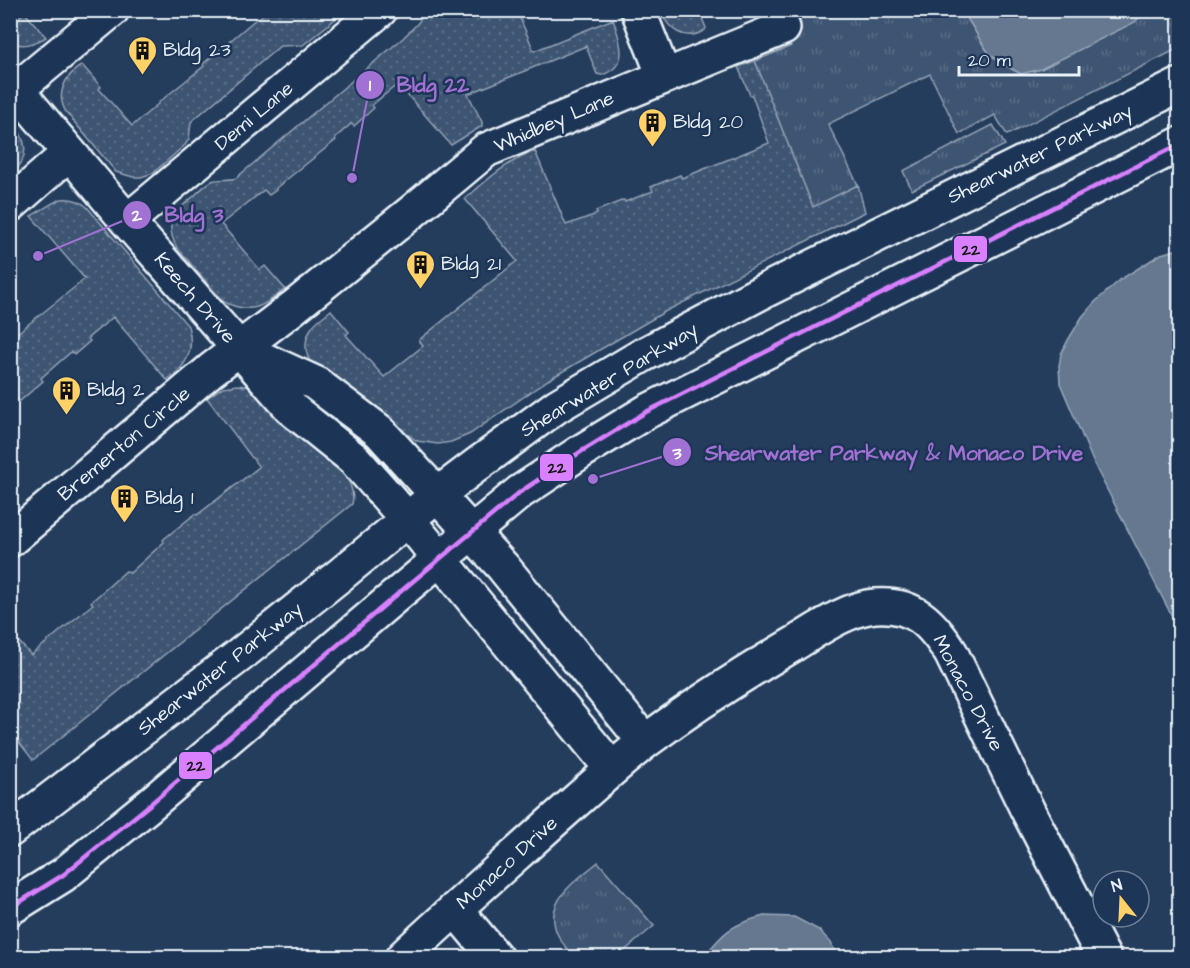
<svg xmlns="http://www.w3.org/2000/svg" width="1190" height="968" font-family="'Architects Daughter',sans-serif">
	<defs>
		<pattern id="grass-tufts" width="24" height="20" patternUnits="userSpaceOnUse" patternTransform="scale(1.5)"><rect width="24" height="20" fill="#3e5472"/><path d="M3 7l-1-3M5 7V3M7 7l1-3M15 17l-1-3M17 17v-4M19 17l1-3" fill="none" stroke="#5a6d87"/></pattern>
		<pattern id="garden-dots" width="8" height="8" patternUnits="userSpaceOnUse" patternTransform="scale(1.5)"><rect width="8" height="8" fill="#3e5472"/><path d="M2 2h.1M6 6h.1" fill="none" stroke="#5a6d87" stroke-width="1.8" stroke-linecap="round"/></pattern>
	</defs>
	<rect width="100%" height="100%" fill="#253d5d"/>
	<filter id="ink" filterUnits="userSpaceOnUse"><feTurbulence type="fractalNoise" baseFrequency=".0167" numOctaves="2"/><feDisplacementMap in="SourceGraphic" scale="12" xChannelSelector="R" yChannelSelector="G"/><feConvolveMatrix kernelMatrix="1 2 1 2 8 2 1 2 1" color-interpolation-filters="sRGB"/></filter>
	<g filter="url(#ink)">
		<path fill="url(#grass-tufts)" stroke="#93a2b5" stroke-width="1.5" d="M776 11H961C974 24 979 43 991 55 999 63 1011 68 1021 74L1041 69 1140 17 1141 11H1179V48L1007 135 995 115 959 134 930 74 828 124 858 185 813 208 755 61 791 46Z
			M993 125 1005 145 912 190 903 171Z
			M598 862 654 926 617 957H575C570 952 564 946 560 939 539 903 575 882 598 862Z"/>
		<path fill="url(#garden-dots)" stroke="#93a2b5" stroke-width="1.5" d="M10 11H16L20 16 25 13 46 37C34 44 24 47 11 43Z
			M269 11H345L303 45 280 46 191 122 189 139 185 145 153 173 141 177H133L116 172 66 112C55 94 65 76 82 65L101 87 99 89 132 126 158 104V103L204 66 203 64 256 19H257Z
			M427 11H517L534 51 613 19C620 41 631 65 602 75L597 74 586 46 468 94 482 122V126L451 145 398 84 372 105 374 108 354 126 351 124 335 138 336 140 276 188V190L269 195 264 190 221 224 260 270 265 266 285 289C262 307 252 315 224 302L177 248C163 221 174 213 194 196 199 191 206 184 212 181 220 178 228 181 236 178L403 38 417 24Z
			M660 11H699L706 28 705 30C685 43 669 30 660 11Z
			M755 61 813 207 858 185 865 212 666 311 548 380 470 434 451 442 438 444 417 441 317 372C305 359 302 342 312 327 317 320 325 315 331 310L349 332 346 335 384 377 423 346 419 340 517 261 465 199C488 179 506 162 535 151L566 225 597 214 596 211 624 200 625 202 653 191 651 187 680 175 682 178 769 143 752 95H750L738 67Z
			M10 120C28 139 31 157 11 175Z
			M61 199C71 198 79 200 87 207L188 326C195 349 187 367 167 380L113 317 88 338 90 341 75 354 71 352 41 378 43 381 20 401 17 399 11 405V338L85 279 31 216C41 211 51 203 61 199Z
			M238 385 251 387 259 394 342 471C349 480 355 492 352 504L33 760 11 732 10 632 31 655 93 604 91 602 126 571 130 573 164 542 163 540 165 538 195 514 197 515 259 467 207 398 223 387Z
			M300 396H303L368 438 374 448 370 452 367 453Z"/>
		<path fill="#657890" stroke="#99a8ba" stroke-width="1.5" d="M961 11H1141L1140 17 1135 22 1041 69 1021 74C1011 68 999 63 991 55 979 43 974 24 961 11Z
			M1179 249H1180L1179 630 1095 466 1060 383 1059 366 1061 354 1068 340 1082 317 1095 302 1121 279 1161 254Z
			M764 916 794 917 819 930 831 943 837 957H704C723 932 732 924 764 916Z"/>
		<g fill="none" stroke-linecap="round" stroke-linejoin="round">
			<defs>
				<path id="minor" d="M638 10 664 76
					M10 82 127 221 293 410 354 459 407 519 612 769
					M17 89 112 10
					M10 205 69 153
					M127 221 380 10
					M249 353 315 383 379 431 503 567 645 742
					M10 540 211 370 294 307 413 211 486 150 783 28
					M455 909 496 958
					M402 958C451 912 501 868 550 824 582 796 613 767 646 741 693 706 743 674 794 644 817 630 848 608 875 606 914 603 932 623 951 653L1026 807 1104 958"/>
				<path id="secondary" d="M10 830 240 655 340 575 437 495 478 464 557 406 643 355 760 293 1180 85
					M10 908 63 875 148 806 400 592 520 492 582 451 646 412 1180 144"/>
			</defs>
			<use href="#minor" stroke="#e8f1f8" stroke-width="38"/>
			<use href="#secondary" stroke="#e8f1f8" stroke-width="38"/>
			<use href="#minor" stroke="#1d3557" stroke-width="33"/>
			<use href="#secondary" stroke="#1d3557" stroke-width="33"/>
			<defs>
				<path id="bus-1" d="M10 908 63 875 148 806 400 592 520 492 582 451 646 412 1180 144"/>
			</defs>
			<use href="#bus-1" stroke="#1d3557" stroke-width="9"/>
			<use href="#bus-1" stroke="#d880ff" stroke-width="4.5"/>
		</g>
	</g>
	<defs>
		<symbol id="building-pin" viewBox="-11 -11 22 30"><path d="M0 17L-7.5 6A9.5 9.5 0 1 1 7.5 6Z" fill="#ffd166" stroke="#1d3557"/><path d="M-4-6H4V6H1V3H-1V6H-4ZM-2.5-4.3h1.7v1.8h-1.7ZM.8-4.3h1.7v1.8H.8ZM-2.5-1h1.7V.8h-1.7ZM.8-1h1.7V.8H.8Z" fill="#111"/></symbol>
	</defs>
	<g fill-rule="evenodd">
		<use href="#building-pin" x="126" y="34" width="33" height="45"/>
		<use href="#building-pin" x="636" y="106" width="33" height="45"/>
		<use href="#building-pin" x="404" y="248" width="33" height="45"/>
		<use href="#building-pin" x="50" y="374" width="33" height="45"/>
		<use href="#building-pin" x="108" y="482" width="33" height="45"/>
	</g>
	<g text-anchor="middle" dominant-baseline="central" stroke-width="5" stroke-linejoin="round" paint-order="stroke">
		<g font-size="20" fill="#e8f1f8" stroke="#1d3557" text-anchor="start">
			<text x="163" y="50">Bldg 23</text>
			<text x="673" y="122">Bldg 20</text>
			<text x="441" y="264">Bldg 21</text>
			<text x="87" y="390">Bldg 2</text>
			<text x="145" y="498">Bldg 1</text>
		</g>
		<g font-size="20" fill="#e8f1f8" stroke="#1d3557">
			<text transform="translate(254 116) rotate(-40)">Demi Lane</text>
			<text transform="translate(554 122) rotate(-23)">Whidbey Lane</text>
			<text transform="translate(1040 154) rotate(-26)">Shearwater Parkway</text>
			<text transform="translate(195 298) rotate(49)">Keech Drive</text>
			<text transform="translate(609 380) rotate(-31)">Shearwater Parkway</text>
			<text transform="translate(124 444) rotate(-40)">Bremerton Circle</text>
			<text transform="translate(220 669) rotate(-38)">Shearwater Parkway</text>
			<text transform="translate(968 693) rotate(62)">Monaco Drive</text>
			<text transform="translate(507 863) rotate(-42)">Monaco Drive</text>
		</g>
	</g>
	<path fill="none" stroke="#a171d3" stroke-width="2" d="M352 178L370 85M38 256L137 215M593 479L677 452"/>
	<g fill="#a171d3" stroke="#1d3557" stroke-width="2">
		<circle cx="352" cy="178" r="6"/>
		<circle cx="38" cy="256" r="6"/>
		<circle cx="593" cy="479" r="6"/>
		<circle cx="370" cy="85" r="15"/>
		<circle cx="137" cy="215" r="15"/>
		<circle cx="677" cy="452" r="15"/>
	</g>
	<g font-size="18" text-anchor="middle" font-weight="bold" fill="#fff">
		<text x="370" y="91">1</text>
		<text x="137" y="221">2</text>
		<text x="677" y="459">3</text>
	</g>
	<g font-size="21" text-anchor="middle" font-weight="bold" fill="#a171d3" stroke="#1d3557" stroke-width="5" stroke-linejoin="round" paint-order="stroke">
		<text x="433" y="92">Bldg 22</text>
		<text x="194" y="222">Bldg 3</text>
		<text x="894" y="460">Shearwater Parkway &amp; Monaco Drive</text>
	</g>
	<g stroke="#1d3557" stroke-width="2">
		<rect x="953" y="235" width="35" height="28" rx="6" fill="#d880ff"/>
		<rect x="539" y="453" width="35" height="29" rx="6" fill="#d880ff"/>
		<rect x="178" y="751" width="35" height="29" rx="6" fill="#d880ff"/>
	</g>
	<g font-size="16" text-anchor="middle" font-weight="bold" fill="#111">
		<text x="971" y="255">22</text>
		<text x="557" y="473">22</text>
		<text x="196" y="771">22</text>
	</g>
	<rect width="1190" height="968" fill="none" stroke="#1d3557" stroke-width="36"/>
	<rect x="18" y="18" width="1154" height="932" fill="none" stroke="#e8f1f8" stroke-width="2" filter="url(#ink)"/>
	<g transform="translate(1121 899) rotate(342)"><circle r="28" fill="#1d3557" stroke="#6e8097" stroke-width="1.5"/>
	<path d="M0-4.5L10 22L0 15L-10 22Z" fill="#ffd166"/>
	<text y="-9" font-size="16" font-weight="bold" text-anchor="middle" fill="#e8f1f8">N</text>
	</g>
	<path d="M959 66v9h120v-9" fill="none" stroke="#e8f1f8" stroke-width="3"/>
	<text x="968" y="66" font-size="18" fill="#e8f1f8" stroke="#1d3557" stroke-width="4.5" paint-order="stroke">20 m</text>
</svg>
